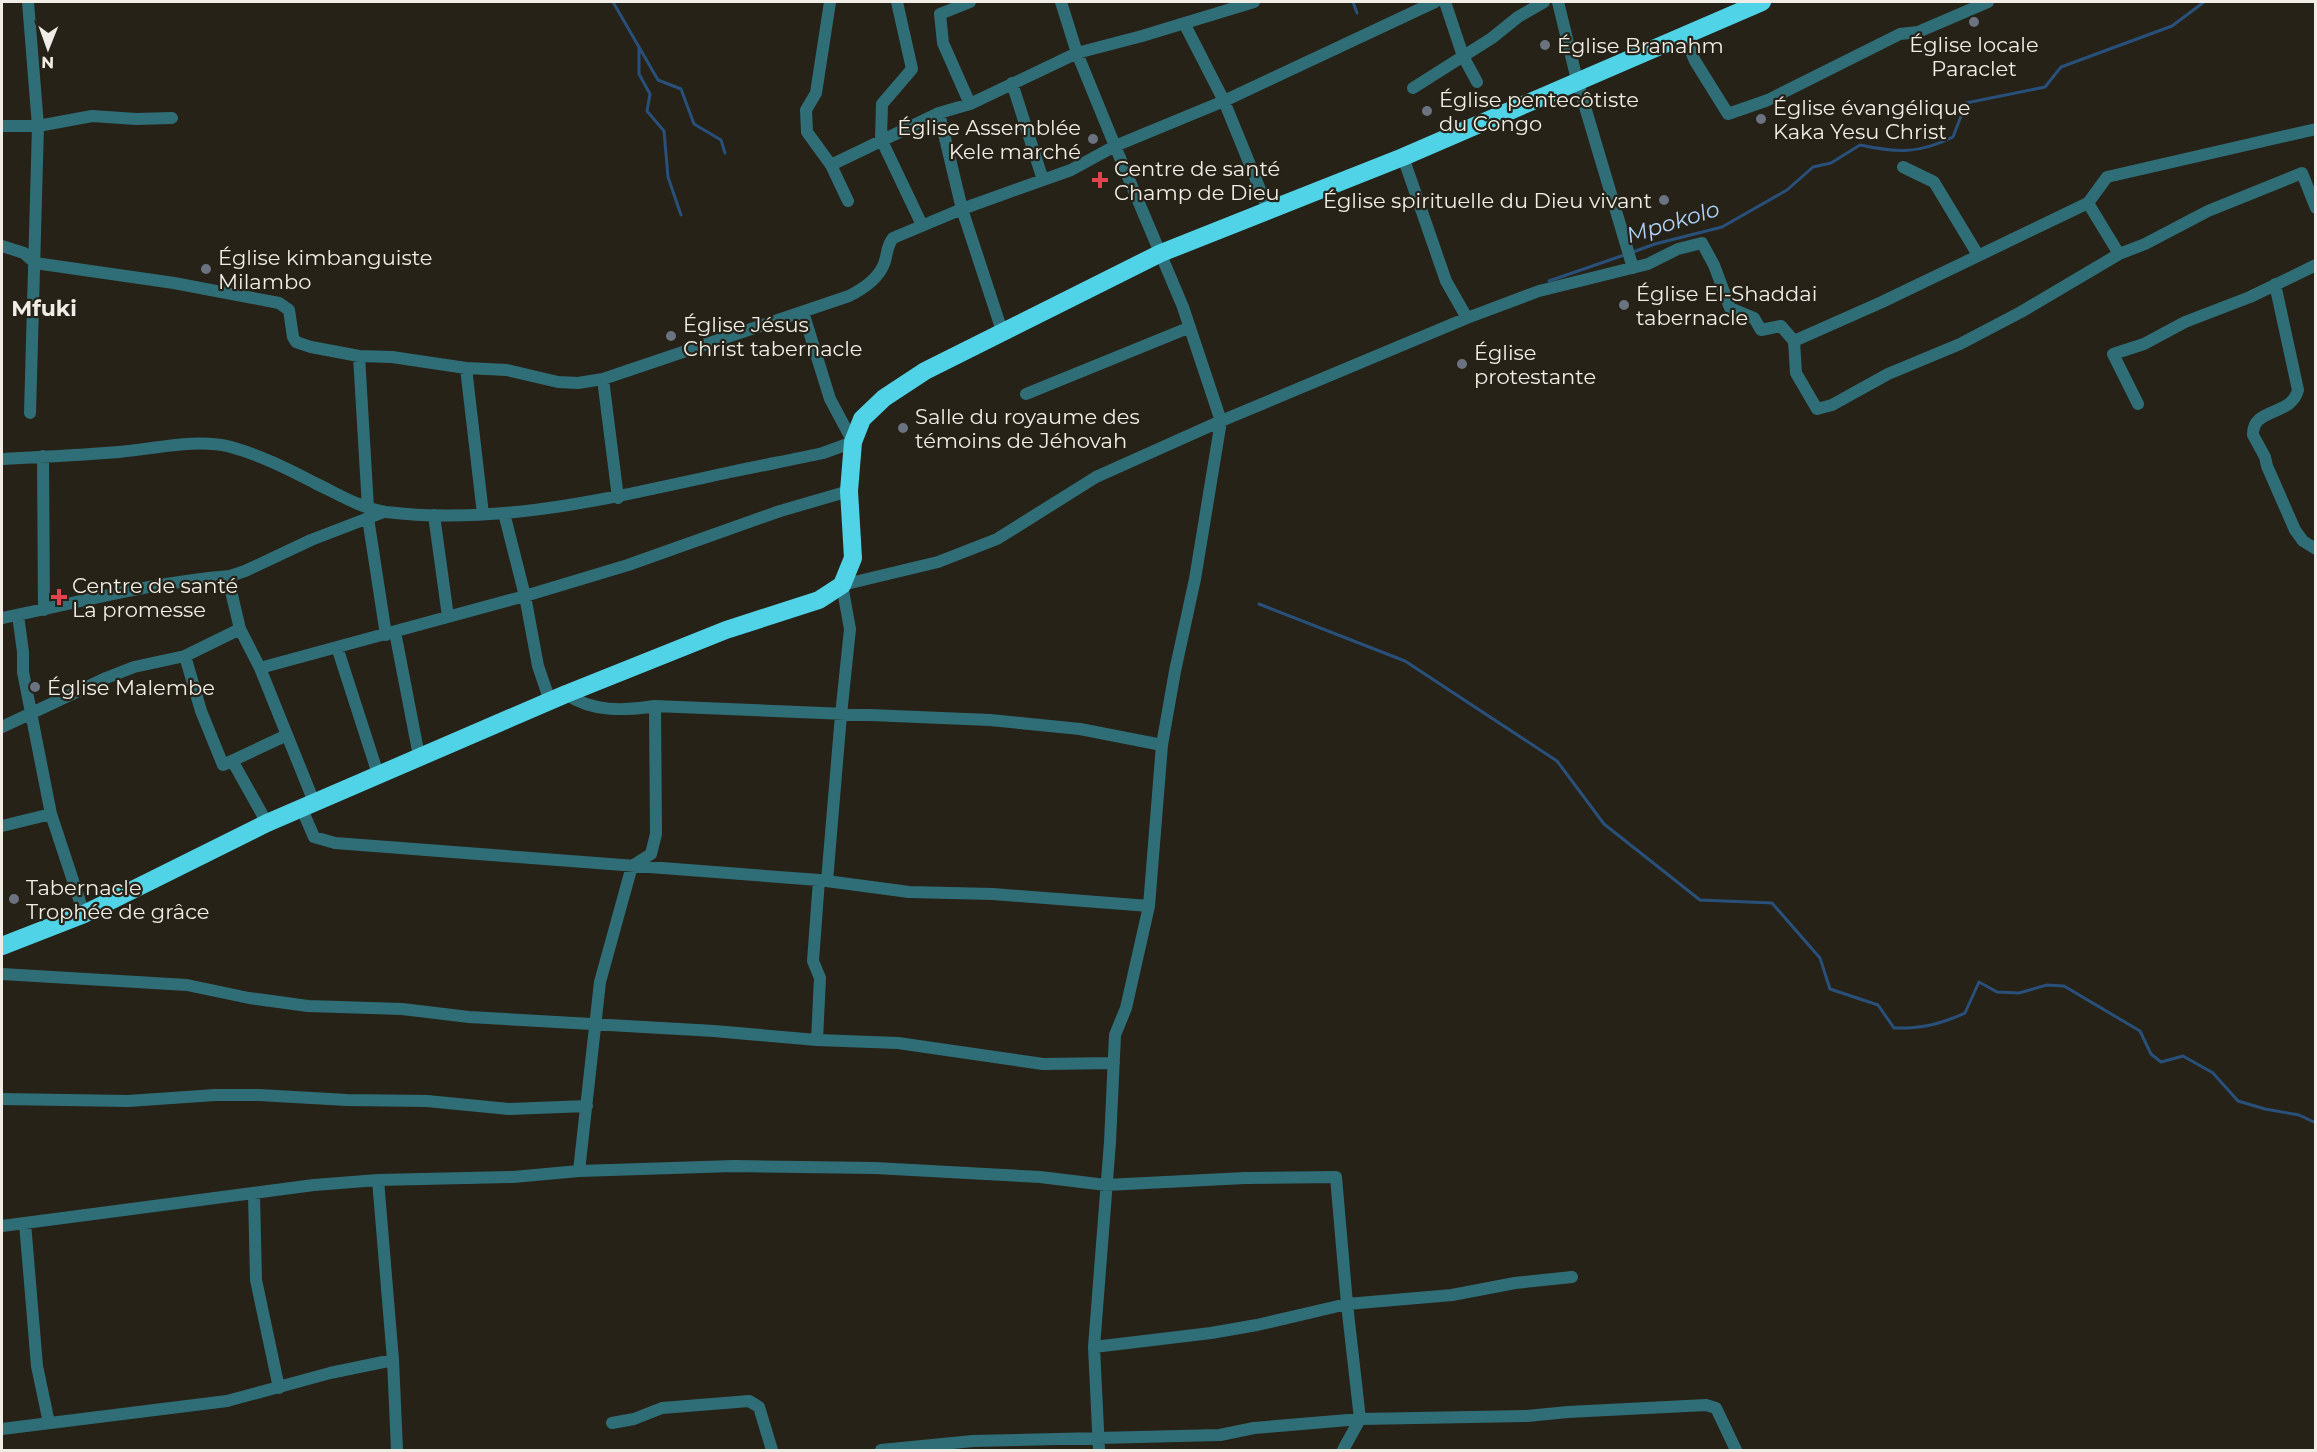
<svg xmlns="http://www.w3.org/2000/svg" width="2317" height="1452" font-family="Montserrat,sans-serif">
	<rect width="100%" height="100%" fill="#262217"/>
	<g fill="none" stroke-linecap="round" stroke-linejoin="round">
		<path stroke="#28507a" stroke-width="3" d="M613 2 658 80 681 89 694 124 721 140 725 153
			M1353 2 1357 13
			M639 48V74L650 94 647 111 664 131 668 177 681 215
			M1633 252 1655 244 1722 227 1787 190 1813 167 1831 163 1860 145C1898 153 1918 154 1953 137L1966 103 2045 87 2061 67 2172 26 2204 2
			M1549 281 1627 254
			M1259 604 1405 661 1557 761 1604 824 1700 900 1772 903 1820 958 1830 989 1878 1005 1894 1028C1921 1029 1941 1024 1965 1013L1979 982 1997 992 2019 993 2047 985 2064 986 2140 1031 2151 1054 2161 1062 2183 1056 2213 1073 2238 1101 2265 1109 2299 1115 2316 1123"/>
		<path stroke="#306e77" stroke-width="12" d="M28 2 38 126 30 413
			M830 2 816 93 806 110 807 132 831 165
			M897 2 912 69 882 104 881 139 922 225
			M1061 2 1077 53 1115 146 1183 307 1221 421 1195 579 1175 671 1162 745 1149 906 1126 1008 1115 1035 1110 1142 1094 1347 1099 1450
			M1445 2 1463 56 1477 82
			M1558 2 1577 80 1633 268
			M1184 23 1224 101 1268 209
			M1684 35 1695 61 1728 114 1768 100 1900 34 1918 32 1988 2
			M1012 83 1043 180
			M1413 88 1492 38 1518 17 1544 2
			M970 104 943 43 940 14 970 2
			M939 113 962 209 1003 334
			M2 126H38L92 116 136 119 172 118
			M1403 157 1446 281 1467 318
			M1903 167 1934 182 1978 255
			M848 201 831 165 939 113 970 104 1077 53 1142 36 1254 2
			M2088 203 2107 177 2316 129
			M2 246 24 253 35 263 174 283 279 303 289 310 293 337 296 342 311 347 359 356 392 357 466 368 507 370 558 382 578 383 603 379 849 296C863 289 878 279 884 264 888 253 886 247 893 238L962 209 1071 170 1115 146 1224 101 1435 2
			M2275 284 2298 390C2291 417 2252 407 2253 435L2265 457 2267 466 2295 530 2303 541 2316 549
			M1794 341 1882 302 2088 203 2119 254
			M359 356 368 508
			M466 368 483 514
			M603 379 618 498
			M1026 394 1188 328
			M2138 404 2113 354 2144 344 2185 322 2250 297 2316 265
			M43 456 44 610
			M2 459C41 457 80 455 119 452 154 449 197 438 231 447 260 455 288 469 315 483 338 494 360 508 386 512 501 526 614 497 726 473 758 466 791 460 823 453L853 442 830 399 803 312
			M504 513 525 596 538 666 550 701
			M434 515 448 617
			M368 518 386 635
			M18 615 23 652V672L51 814 84 914
			M2 618C77 603 153 582 230 576
			M395 632 419 756
			M337 647 378 774
			M185 656 201 711 223 765 287 735
			M260 668 525 596 628 565 780 511 849 491
			M566 694C592 712 624 711 655 706L656 834 651 854 632 866 600 982 579 1171
			M655 706 990 720 1080 729 1162 745
			M2 727 106 678 134 667 185 656 240 629
			M233 762 267 823
			M314 802 260 668 240 629 231 591 230 576 245 571 311 540 384 512
			M301 807 314 837 335 843 819 880 909 892 993 894 1149 906
			M2 826 51 814
			M827 881 841 715 850 629 842 585 938 562 997 539 1096 477 1221 421 1467 318 1539 291 1648 264 1678 249 1702 243 1714 265 1730 308 1754 318 1761 330 1781 326 1794 341 1796 373 1817 409 1832 405 1888 374 1960 344 2021 312 2119 254 2145 244 2208 211 2302 173 2316 208
			M2 974 187 985 249 998 308 1006 402 1009 469 1017 714 1031 817 1040 898 1043 1043 1064 1114 1063
			M817 1040 820 978 813 961 819 880
			M2 1099 128 1101 215 1095H259L347 1100 427 1101 509 1109 587 1106
			M378 1180 393 1360 397 1450
			M254 1194 256 1280 279 1388
			M25 1223 37 1366 49 1423
			M2 1226 314 1185 378 1180 513 1177 579 1171 734 1166 875 1168 1040 1177 1106 1185 1245 1178 1336 1177 1347 1304 1360 1419 1343 1450
			M1094 1347 1211 1333 1257 1325 1347 1304 1452 1295 1515 1283 1572 1277
			M612 1423 634 1419 662 1408 749 1401 759 1407 772 1450
			M2 1429 227 1401 330 1373 393 1360
			M881 1450 973 1441 1220 1435 1254 1428 1360 1419 1527 1416 1568 1412 1706 1405 1716 1408 1736 1450"/>
		<path stroke="#50d3e6" stroke-width="18" d="M2 946 84 914 267 823 566 694 726 630 819 600 842 585 853 558 849 491 853 442 862 419 884 398 925 371 1161 253 1403 157 1762 2"/>
	</g>
	<g fill="#6b7280" stroke="#262217" stroke-width="2">
		<circle cx="1974" cy="22" r="6"/>
		<circle cx="1545" cy="45" r="6"/>
		<circle cx="1427" cy="111" r="6"/>
		<circle cx="1761" cy="119" r="6"/>
		<circle cx="1093" cy="139" r="6"/>
		<circle cx="1664" cy="200" r="6"/>
		<circle cx="206" cy="269" r="6"/>
		<circle cx="1624" cy="305" r="6"/>
		<circle cx="671" cy="336" r="6"/>
		<circle cx="1462" cy="364" r="6"/>
		<circle cx="903" cy="428" r="6"/>
		<circle cx="35" cy="687" r="6"/>
		<circle cx="14" cy="899" r="6"/>
	</g>
	<g fill="#e0444e" stroke="#262217" stroke-width="2">
		<path d="M1097 171h6v6h6v6h-6v6h-6v-6h-6v-6h6z"/>
		<path d="M56 588h6v6h6v6h-6v6h-6v-6h-6v-6h6z"/>
	</g>
	<g text-anchor="middle" dominant-baseline="central" stroke-width="4.5" stroke-linejoin="round" paint-order="stroke">
		<g font-size="21" fill="#efede5" stroke="#262217" text-anchor="start">
			<text x="1974" y="44" text-anchor="middle">Église locale<tspan x="1974" dy="24">Paraclet</tspan></text>
			<text x="1557" y="45">Église Branahm</text>
			<text x="1439" y="99">Église pentecôtiste<tspan x="1439" dy="24">du Congo</tspan></text>
			<text x="1773" y="107">Église évangélique<tspan x="1773" dy="24">Kaka Yesu Christ</tspan></text>
			<text x="1081" y="127" text-anchor="end">Église Assemblée<tspan x="1081" dy="24">Kele marché</tspan></text>
			<text x="1114" y="168">Centre de santé<tspan x="1114" dy="24">Champ de Dieu</tspan></text>
			<text x="1652" y="200" text-anchor="end">Église spirituelle du Dieu vivant</text>
			<text x="218" y="257">Église kimbanguiste<tspan x="218" dy="24">Milambo</tspan></text>
			<text x="1636" y="293">Église El-Shaddai<tspan x="1636" dy="24">tabernacle</tspan></text>
			<text x="683" y="324">Église Jésus<tspan x="683" dy="24">Christ tabernacle</tspan></text>
			<text x="1474" y="352">Église<tspan x="1474" dy="24">protestante</tspan></text>
			<text x="915" y="416">Salle du royaume des<tspan x="915" dy="24">témoins de Jéhovah</tspan></text>
			<text x="72" y="585">Centre de santé<tspan x="72" dy="24">La promesse</tspan></text>
			<text x="47" y="687">Église Malembe</text>
			<text x="26" y="887">Tabernacle<tspan x="26" dy="24">Trophée de grâce</tspan></text>
		</g>
		<g font-size="22" font-style="italic" fill="#aed2fa" stroke="#262217">
			<text transform="translate(1673 222) rotate(-17)">Mpokolo</text>
		</g>
		<g font-size="22" font-weight="bold" fill="#efede5" stroke="#262217">
			<text x="44" y="308">Mfuki</text>
		</g>
	</g>
	<rect width="2317" height="1452" fill="none" stroke="#efede5" stroke-width="6"/>
	<g transform="translate(48 48) rotate(181)" stroke="#262217" stroke-width="4.5" paint-order="stroke">
	<path d="M0-4.5L10 22L0 15L-10 22Z" fill="#efede5"/>
	<text y="-9" font-size="16" font-weight="bold" text-anchor="middle" fill="#efede5">N</text>
	</g>
</svg>
